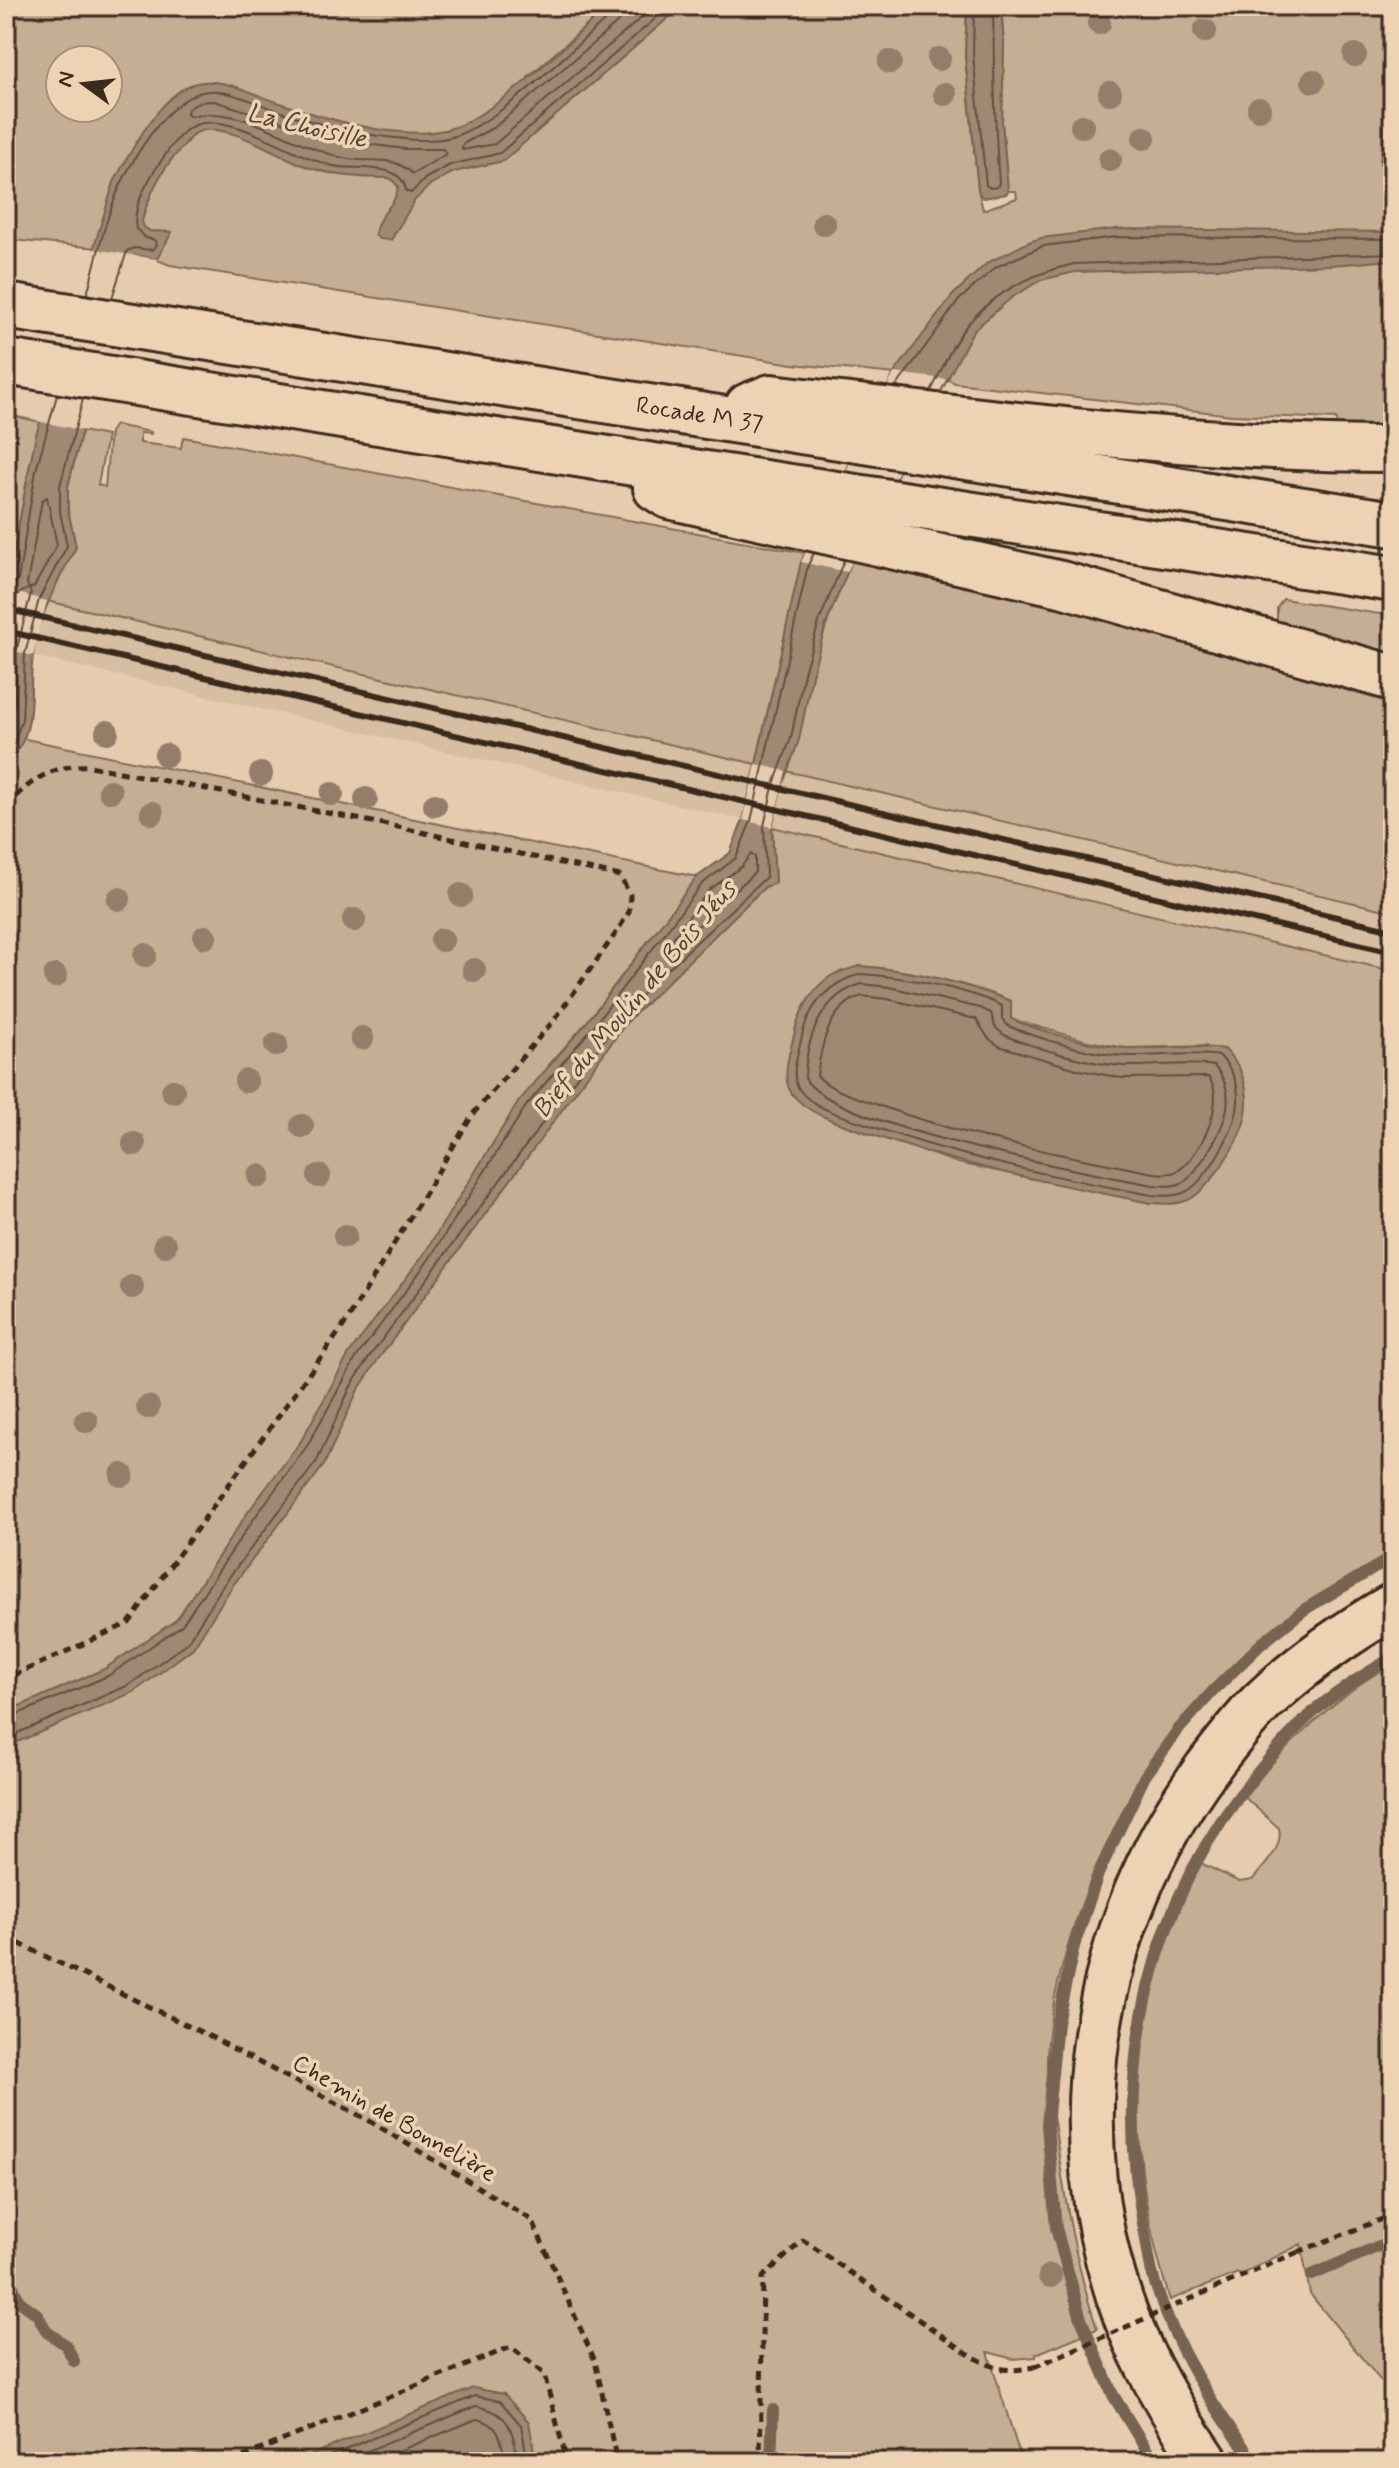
<svg xmlns="http://www.w3.org/2000/svg" width="1399" height="2468" font-family="Mynerve,sans-serif">
	<rect width="100%" height="100%" fill="#e6cbae"/>
	<filter id="ink" filterUnits="userSpaceOnUse"><feTurbulence type="fractalNoise" baseFrequency=".0125" numOctaves="2"/><feDisplacementMap in="SourceGraphic" scale="16" xChannelSelector="R" yChannelSelector="G"/><feConvolveMatrix kernelMatrix="1 2 1 2 8 2 1 2 1" color-interpolation-filters="sRGB"/></filter>
	<g filter="url(#ink)">
		<path fill="#d7bda1" d="M47 601 756 764 743 820 33 656Z
			M786 771 1393 912V971L772 827Z"/>
		<path fill="#c6ae94" stroke="#806c59" stroke-width="2" fill-rule="evenodd" d="M6 6H609L528 77 569 104 682 6H967L965 56 978 189 983 210 1017 198 1016 191H1008L1002 122 1004 45 1001 6H1393V430L1337 429 1336 419 1232 415 955 383 946 379 793 364 170 265C125 245 55 246 6 239ZM60 60H108V108H60Z
			M6 403 15 405 13 416 41 422 29 469 7 590Z
			M115 425 151 432V434L140 433V443L181 448 183 437 805 553 801 562 756 764 47 601 76 547 68 510V486L82 431 107 436 98 485 105 487 110 432Z
			M852 561 984 587 1088 613 1393 704V912L786 771C799 739 804 708 812 674 822 635 835 597 852 561Z
			M1283 599 1393 616V660L1277 623V608Z
			M6 735 697 877 586 1023 548 1066 627 1022 657 989 765 887 775 883 772 827 1393 971V1557C1363 1574 1332 1590 1304 1609 1195 1687 1112 1804 1072 1933 1059 1975 1046 2024 1047 2069 1048 2091 1053 2113 1056 2135 1065 2202 1076 2265 1097 2329L1036 2354V2357L1013 2359 988 2352 1022 2462H6ZM860 966C910 970 963 982 1011 1001V1019L1088 1041 1125 1048 1206 1046 1246 1113 1227 1155 1151 1203 958 1163 833 1121 804 1105 792 1094 787 1082 798 1021 817 988 831 976Z
			M1393 1661V2396L1310 2294 1301 2244 1240 2275 1238 2273 1170 2300C1121 2146 1128 2008 1201 1863L1239 1882 1252 1880C1264 1866 1284 1847 1279 1828L1243 1796C1287 1744 1335 1698 1393 1661Z"/>
		<path fill="#a08973" stroke="#786351" stroke-width="2" d="M609 6H682L503 161 454 172 431 184 415 200 391 240 379 239 375 234C377 214 397 206 398 186L390 178C358 178 329 176 300 164 276 154 221 119 196 133 190 136 184 146 179 151 161 170 149 195 142 221L144 227 150 231 172 232 157 259 134 255 82 431 68 486V510L76 547C57 582 39 615 33 655 27 698 40 730 6 765V596L29 469 36 435 114 182C129 154 161 94 193 84 220 75 255 95 280 103 326 119 405 143 452 128 498 114 571 39 609 6Z
			M967 6H1001L1004 45 1002 122 1008 191 1006 194 984 198 980 195 978 189 965 56Z
			M1116 229 1393 232V260L1331 265 1075 272 1041 280 1011 298 973 331 852 561 826 624 812 675 799 740 781 789 772 827 775 883 765 887 752 899 627 1022 377 1361 357 1392 324 1465 231 1588 193 1648 134 1692 6 1747V1712L104 1669 176 1620 248 1512 301 1441 349 1354 424 1254 519 1101 586 1023 697 877 730 853 743 820 756 764 801 562 894 373 953 295 987 263 1029 242 1041 238Z
			M860 966C911 970 963 983 1011 1001V1019C1043 1032 1092 1046 1126 1048 1159 1050 1192 1044 1225 1049 1231 1057 1240 1066 1242 1075 1246 1086 1248 1101 1246 1113 1243 1137 1210 1190 1188 1200 1176 1205 1164 1204 1151 1203 1053 1184 956 1165 862 1131 840 1123 809 1115 793 1095 779 1078 791 1050 795 1031 799 1012 814 986 831 976 839 971 850 969 860 966Z
			M473 2388 504 2394 529 2422 536 2462H294Z"/>
		<path fill="#e6cbae" d="M88 248 157 259 156 263 136 260 85 431 37 421Z
			M894 373 946 379 847 572 801 562Z
			M7 590 47 601 33 656 6 649Z
			M756 764 786 771 772 827 743 820Z"/>
		<g fill="none" stroke-linecap="round" stroke-linejoin="round">
			<path stroke="#635040" stroke-width="2" d="M624 6 622 16 617 23 496 126 463 144 462 150 495 144 655 6
				M974 6 973 55 986 185 990 188 997 187 999 183C994 124 994 65 993 6
				M214 101 344 141 405 149H443L446 154 413 174C391 154 376 163 349 159 295 149 246 104 190 116L187 113 188 109 199 102Z
				M87 294C97 258 105 218 121 184 137 151 175 87 216 91 238 94 259 104 279 111 312 122 345 132 379 136 404 139 434 144 458 135 507 116 569 51 610 16L614 6
				M112 298 127 251 134 248 152 250 156 245 155 240 146 238 136 229C132 208 146 184 157 167 166 154 179 132 193 126 229 109 296 158 333 166 358 171 402 161 406 191L411 193 426 178 450 165 500 153 670 6
				M896 387 959 300 996 267 1043 246 1116 237 1393 239
				M931 391C942 370 952 343 967 325 995 292 1033 273 1074 264L1393 253
				M6 587 13 586 18 580 36 470 57 395
				M6 597 15 596 29 588 27 584 42 500 47 497 57 545 34 587 29 589 31 593 16 652 14 704 6 736
				M6 754 14 743 22 719 25 654 39 599 67 546 60 511V486L83 399
				M751 854 755 857V872L676 947H671L670 942 709 890 741 867Z
				M861 974C904 977 962 987 1002 1006V1018L1008 1026C1037 1038 1096 1056 1128 1056 1159 1057 1189 1051 1220 1056 1253 1092 1235 1127 1213 1163 1205 1174 1196 1188 1183 1193 1173 1197 1162 1196 1152 1195 1054 1177 957 1157 863 1123 843 1116 812 1108 799 1089 789 1075 799 1052 802 1036 809 1004 830 982 861 974Z
				M862 984 889 987 980 1008 991 1013 995 1027 1004 1035C1034 1048 1093 1065 1126 1066 1156 1067 1185 1061 1214 1066 1239 1093 1225 1125 1208 1152 1201 1162 1194 1175 1184 1182 1174 1187 1163 1186 1153 1185 1094 1174 828 1125 805 1078 806 1039 821 995 862 984Z
				M862 996 887 999 976 1019 988 1038 999 1046 1080 1070 1121 1078 1208 1077C1228 1100 1200 1155 1179 1170 1172 1175 1162 1174 1154 1173 1061 1155 968 1138 878 1105 858 1098 832 1091 817 1076 821 1045 829 1006 862 996Z
				M6 1719 108 1676 182 1625 255 1517 307 1446 356 1358 430 1258 526 1106 592 1028 702 884 736 858 751 821 808 565 814 553
				M6 1738 129 1685 187 1643 224 1584 317 1461 350 1388 370 1356 621 1017 652 984 766 877 764 826 773 787 791 738 804 673 819 622 844 560
				M315 2462 475 2396 500 2401 521 2425 528 2462
				M341 2462 476 2406C512 2413 512 2430 518 2462
				M372 2462 477 2419C500 2423 502 2441 505 2462"/>
			<path stroke="#786351" stroke-width="12" d="M1385 162 1393 98
				M6 2271 19 2301 37 2314 47 2332 66 2345 74 2361
				M1312 2275 1393 2240
				M771 2462 773 2410
				M1154 2462 1113 2395 1081 2319 1056 2228 1047 2125 1057 2023 1074 1946 1098 1874 1145 1776 1178 1730 1213 1691 1261 1644 1305 1609 1393 1557
				M1254 2462C1212 2404 1177 2352 1155 2283 1149 2266 1148 2247 1144 2229 1112 2062 1149 1900 1260 1770 1281 1744 1305 1716 1332 1697 1351 1682 1373 1670 1393 1657"/>
			<defs>
				<path id="major" d="M1206 2462C1175 2417 1147 2371 1127 2319 1057 2135 1091 1925 1207 1768 1224 1746 1242 1722 1261 1703 1300 1665 1346 1633 1393 1606"/>
				<g id="highway">
					<path id="s1" d="M6 306 1393 524"/>
					<path d="M6 362 608 459 1393 579"/>
					<path d="M748 406 771 397C977 420 1185 449 1393 449"/>
					<path d="M656 488 669 496 1061 584 1393 678"/>
				</g>
			</defs>
			<use href="#major" stroke="#3b2a1e" stroke-width="50"/>
			<use href="#highway" stroke="#3b2a1e" stroke-width="50"/>
			<path stroke="#3b2a1e" stroke-width="5" stroke-dasharray="8 6" stroke-linecap="butt" d="M6 806C31 780 53 764 90 766L398 827 620 876 630 895 629 912 616 933 555 1019 473 1114 347 1321 129 1623 6 1679
				M6 1937 213 2038 368 2120 532 2220 595 2361 617 2462
				M1298 2252 1385 2218 1393 2209
				M230 2462 511 2347 544 2374 567 2462
				M760 2462 763 2277 803 2240 970 2355C996 2369 1005 2373 1034 2367"/>
			<use href="#major" stroke="#edd2b4" stroke-width="44"/>
			<use href="#highway" stroke="#edd2b4" stroke-width="44"/>
			<path stroke="#3b2a1e" stroke-width="6" d="M6 609 1393 930
				M6 631 1393 952"/>
			<path stroke="#3b2a1e" stroke-width="5" stroke-dasharray="8 6" stroke-linecap="butt" d="M1034 2367 1298 2252"/>
		</g>
		<g fill="#947d69">
			<circle cx="1099" cy="23" r="12"/>
			<circle cx="1205" cy="31" r="12"/>
			<circle cx="1355" cy="55" r="12"/>
			<circle cx="939" cy="59" r="12"/>
			<circle cx="890" cy="62" r="12"/>
			<circle cx="1313" cy="81" r="12"/>
			<circle cx="1110" cy="93" r="12"/>
			<circle cx="945" cy="94" r="12"/>
			<circle cx="1259" cy="109" r="12"/>
			<circle cx="1082" cy="126" r="12"/>
			<circle cx="1144" cy="138" r="12"/>
			<circle cx="1110" cy="160" r="12"/>
			<circle cx="824" cy="224" r="12"/>
			<circle cx="107" cy="732" r="12"/>
			<circle cx="166" cy="755" r="12"/>
			<circle cx="261" cy="774" r="12"/>
			<circle cx="110" cy="791" r="12"/>
			<circle cx="332" cy="794" r="12"/>
			<circle cx="366" cy="799" r="12"/>
			<circle cx="435" cy="805" r="12"/>
			<circle cx="152" cy="813" r="12"/>
			<circle cx="461" cy="895" r="12"/>
			<circle cx="119" cy="899" r="12"/>
			<circle cx="354" cy="920" r="12"/>
			<circle cx="205" cy="937" r="12"/>
			<circle cx="442" cy="940" r="12"/>
			<circle cx="145" cy="955" r="12"/>
			<circle cx="474" cy="970" r="12"/>
			<circle cx="55" cy="976" r="12"/>
			<circle cx="362" cy="1038" r="12"/>
			<circle cx="276" cy="1045" r="12"/>
			<circle cx="246" cy="1081" r="12"/>
			<circle cx="173" cy="1091" r="12"/>
			<circle cx="302" cy="1126" r="12"/>
			<circle cx="134" cy="1144" r="12"/>
			<circle cx="259" cy="1176" r="12"/>
			<circle cx="319" cy="1176" r="12"/>
			<circle cx="345" cy="1236" r="12"/>
			<circle cx="165" cy="1245" r="12"/>
			<circle cx="132" cy="1287" r="12"/>
			<circle cx="148" cy="1407" r="12"/>
			<circle cx="86" cy="1421" r="12"/>
			<circle cx="122" cy="1475" r="12"/>
			<circle cx="1050" cy="2276" r="12"/>
		</g>
	</g>
	<g text-anchor="middle" dominant-baseline="central" stroke-width="7" stroke-linejoin="round" paint-order="stroke">
		<g font-size="24" fill="#3b2a1e" stroke="#edd2b4">
			<text stroke="none"><textPath href="#s1" startOffset="702">Rocade M 37</textPath></text>
			<text transform="translate(394 2119) rotate(30)">Chemin de Bonnelière</text>
		</g>
		<g font-size="26" font-style="italic" fill="#544233" stroke="#edd2b4">
			<text transform="translate(307 127) rotate(13)">La Choisille</text>
			<text transform="translate(635 1000) rotate(-50)">Bief du Moulin de Bois Jéus</text>
		</g>
	</g>
	<rect width="1399" height="2468" fill="none" stroke="#edd2b4" stroke-width="32"/>
	<rect x="16" y="16" width="1367" height="2436" fill="none" stroke="#3b2a1e" stroke-width="3" filter="url(#ink)"/>
	<g transform="translate(84 84) rotate(285)"><circle r="38" fill="#edd2b4" stroke="#a68f78" stroke-width="2"/>
	<path d="M0-6L14 30L0 20L-14 30Z" fill="#3b2a1e"/>
	<text y="-12" font-size="22" font-weight="bold" text-anchor="middle" fill="#3b2a1e">N</text>
	</g>
</svg>
